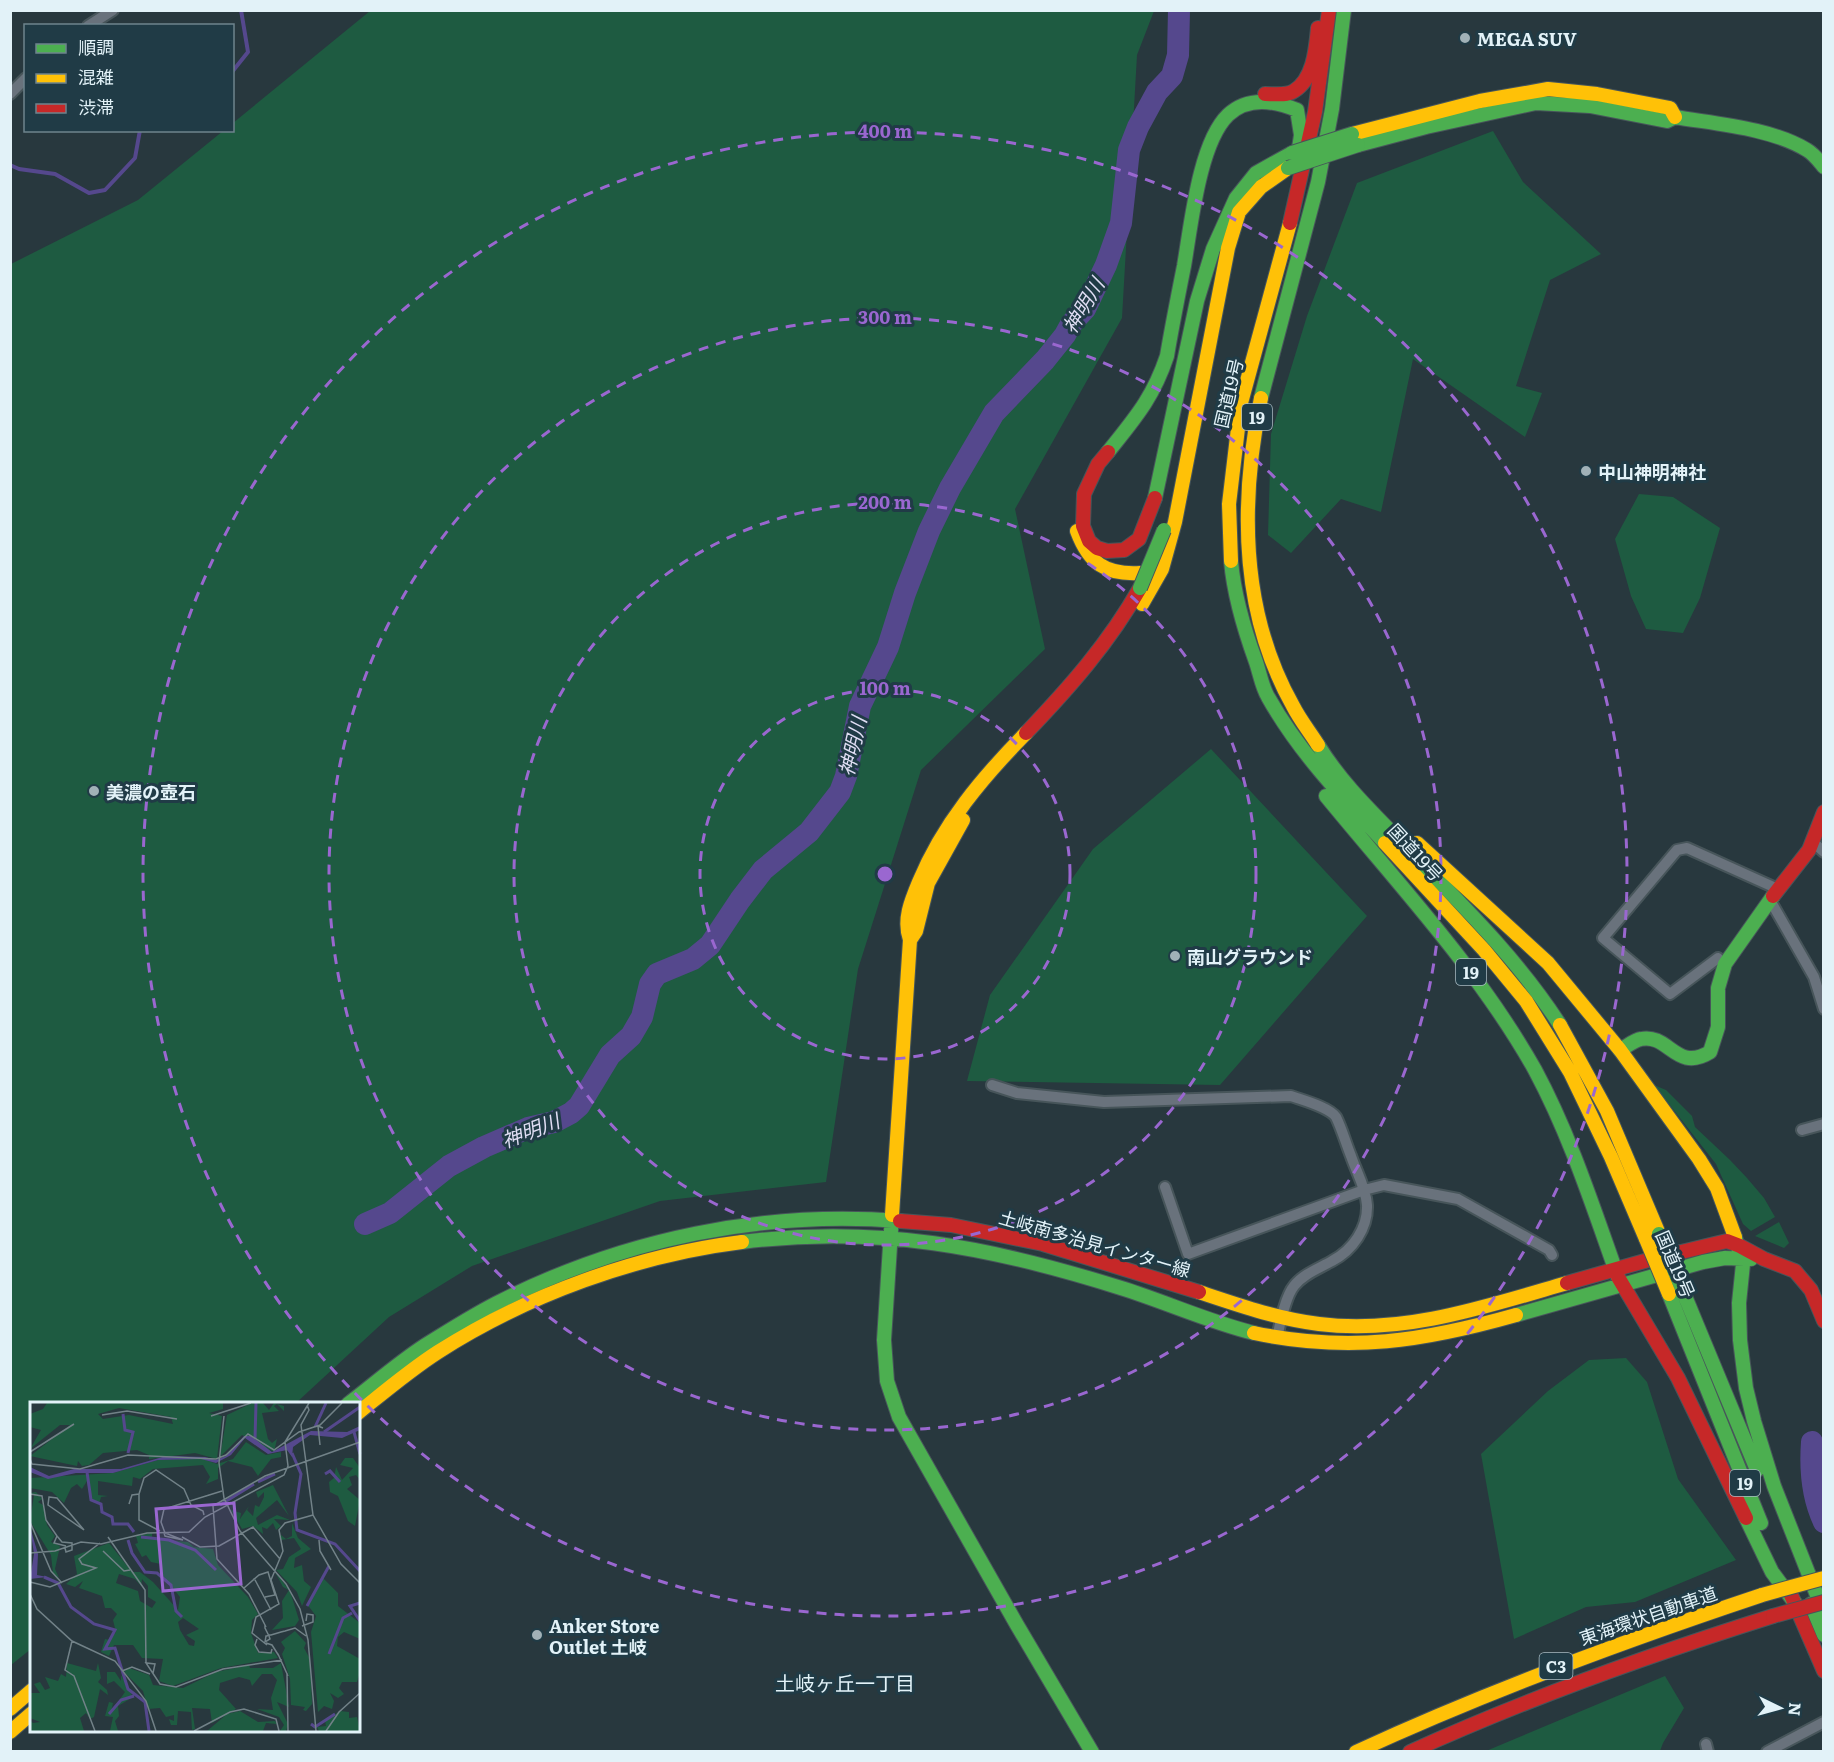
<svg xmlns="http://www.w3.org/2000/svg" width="1834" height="1762" font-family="Literata,'Noto Sans JP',serif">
	<rect width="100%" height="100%" fill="#28383e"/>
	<path fill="#1e5b41" d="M370 11H1154L1137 55 1122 318 1015 509 1045 649 921 770 858 969 826 1182 660 1201 472 1266 389 1317 296 1403 32 1404 31 1649 11 1665V264L138 200 223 131 232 130 233 123Z
		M1493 131 1523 182 1601 254 1550 280 1516 386 1542 393 1525 437 1413 359 1381 512 1341 499 1291 553 1268 535 1271 434 1307 316 1357 183Z
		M1639 494 1673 497 1720 528 1700 598 1683 633 1646 629 1631 596 1615 539Z
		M1211 749 1367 916 1220 1085 967 1081 990 995 1093 849Z
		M1654 1085 1666 1090 1692 1116 1695 1127 1730 1160 1747 1178 1764 1198 1775 1217 1751 1231 1743 1224 1716 1164Z
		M1779 1222 1789 1243 1784 1248 1755 1236Z
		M1626 1358 1647 1382 1678 1479 1736 1560 1635 1602 1586 1607 1514 1639 1481 1454 1548 1391 1589 1360Z
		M1665 1676 1684 1708 1663 1743 1660 1751H1486Z"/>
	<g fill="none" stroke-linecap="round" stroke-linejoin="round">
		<path stroke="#55488d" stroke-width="4" d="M232 72 248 52 241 10
			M10 165 19 169 55 174 89 193 105 190 135 158 140 130"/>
		<path stroke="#55488d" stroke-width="22" d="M365 1224 390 1213 449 1166 484 1147 528 1128 554 1122 571 1113 579 1106 610 1055 631 1036 642 1017 650 984 657 974 693 959 710 945 740 900 763 870 809 832 840 792 846 776 860 706 888 647 905 593 929 531 950 488 994 413 1045 360 1065 335 1071 324 1085 309 1106 265 1121 223 1129 150 1138 127 1157 92 1172 76 1178 55 1179 10
			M1812 1442C1810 1469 1812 1497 1824 1522"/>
		<defs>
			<path id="street" d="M88 26 113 10
				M10 94 26 78
				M1813 842 1824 852
				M1770 900 1814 977 1824 1009
				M1718 958 1670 994 1603 938 1677 850 1687 848 1778 889
				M992 1085 1017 1093 1104 1102 1291 1096C1302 1100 1329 1107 1336 1117 1342 1129 1346 1144 1351 1156 1356 1171 1366 1188 1367 1205 1368 1228 1353 1250 1332 1261 1320 1268 1303 1274 1294 1286 1285 1297 1280 1324 1277 1338
				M1802 1130 1824 1124
				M1165 1187 1188 1254 1364 1190 1384 1185 1458 1199 1549 1250 1552 1255
				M1706 1744 1708 1752
				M1767 1752 1824 1722"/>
			<path id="fast" d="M1358 145 1426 127 1536 103 1590 106 1667 121 1675 117C1716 124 1771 128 1807 150 1814 154 1819 161 1824 167
				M1261 398 1318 182 1332 109 1344 10
				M1108 452C1135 418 1153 398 1167 356 1172 326 1178 296 1184 266 1191 226 1199 143 1228 115 1248 96 1275 101 1297 110L1301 135 1298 155
				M1155 498 1197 301 1213 249 1236 198 1256 173 1292 153
				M1231 561C1234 596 1244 629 1256 662 1260 674 1262 687 1268 697 1299 752 1342 797 1385 843
				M1318 745C1341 783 1374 814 1404 845 1459 902 1517 958 1560 1025
				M1326 796C1398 884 1479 970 1535 1070 1570 1135 1593 1207 1618 1277
				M1620 1050C1626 1047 1634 1040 1641 1039 1669 1033 1676 1073 1710 1052L1718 1027V988L1725 964 1773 896
				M892 1215 884 1340 887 1381 899 1417 1017 1625 1092 1752
				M1735 1237 1743 1264 1739 1303 1740 1340 1746 1388 1754 1421 1774 1486 1824 1613
				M742 1242C878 1225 991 1247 1121 1288 1166 1302 1209 1322 1254 1333
				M1682 1289 1757 1470
				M1669 1294 1761 1523
				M1516 1315 1703 1262 1725 1258 1751 1259
				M348 1404C373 1385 398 1363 424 1346 450 1330 476 1313 503 1300 625 1239 764 1210 900 1221
				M1746 1518 1772 1572 1795 1603
				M1811 1604 1824 1635"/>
			<path id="slow" d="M1352 134 1480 101 1548 89 1597 94 1670 108 1675 117
				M1261 398C1240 501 1240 612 1293 706 1300 720 1310 732 1318 745
				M1077 531C1089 563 1105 575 1140 573
				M1231 561 1229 504 1241 403 1290 223
				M1142 604 1162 569 1175 522 1228 248 1239 212 1261 187 1288 168
				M1385 843 1484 950 1526 1001 1570 1072 1611 1157 1646 1239
				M1417 843 1548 963 1620 1050 1699 1159 1717 1188 1735 1237
				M910 940 916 931 928 883 963 820
				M1560 1025 1607 1111 1659 1234
				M892 1215 910 940C903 920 911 901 919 882 943 824 982 778 1026 733
				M1199 1292C1238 1305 1278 1319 1319 1324 1403 1335 1488 1306 1567 1283
				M1254 1333C1350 1353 1424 1341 1516 1315
				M358 1413C384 1392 410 1370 438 1352 527 1295 637 1255 742 1242
				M10 1709 32 1690
				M10 1732 32 1713
				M1356 1752C1488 1691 1624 1641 1762 1595"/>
			<path id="jam" d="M1265 94C1274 94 1286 96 1294 91 1314 79 1316 48 1318 28
				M1290 223 1315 112 1329 10
				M1108 452 1098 464 1084 494 1083 526 1089 541 1097 548 1107 551 1124 550 1139 539 1155 498
				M1026 733C1069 688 1109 643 1140 588
				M1773 896 1809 850 1824 812
				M900 1221 951 1225 1043 1244 1199 1292
				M1618 1277 1678 1378 1746 1518
				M1567 1283 1652 1259 1727 1241 1740 1246 1764 1259 1795 1271 1811 1290 1824 1321
				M1791 1595 1824 1671
				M1410 1752C1528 1698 1649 1655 1773 1616"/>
		</defs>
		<use href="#street" stroke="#47555a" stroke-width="14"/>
		<use href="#fast" stroke="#47555a" stroke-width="16"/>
		<use href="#slow" stroke="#47555a" stroke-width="16"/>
		<use href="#jam" stroke="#47555a" stroke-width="16"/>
		<use href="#street" stroke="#69727c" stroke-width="10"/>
		<use href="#fast" stroke="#4caf50" stroke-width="14"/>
		<use href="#slow" stroke="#ffc107" stroke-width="14"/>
		<use href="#jam" stroke="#c62828" stroke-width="14"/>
		<defs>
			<path id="fast-bridge" d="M1292 153 1352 134
				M1288 168 1358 145
				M1140 588 1164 530
				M1659 1234 1682 1289"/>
			<path id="slow-bridge" d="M1646 1239 1669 1294
				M1762 1595 1824 1578"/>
			<path id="jam-bridge" d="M1773 1616 1824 1602"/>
		</defs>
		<use href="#fast-bridge" stroke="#47555a" stroke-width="16" stroke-linecap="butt"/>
		<use href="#slow-bridge" stroke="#47555a" stroke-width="16" stroke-linecap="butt"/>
		<use href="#jam-bridge" stroke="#47555a" stroke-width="16" stroke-linecap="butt"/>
		<use href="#fast-bridge" stroke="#4caf50" stroke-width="14"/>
		<use href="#slow-bridge" stroke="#ffc107" stroke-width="14"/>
		<use href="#jam-bridge" stroke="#c62828" stroke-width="14"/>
	</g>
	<g fill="none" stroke="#9a67d0" stroke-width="3" stroke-dasharray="10 8">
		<circle cx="885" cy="874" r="185"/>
		<circle cx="885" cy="874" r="371"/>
		<circle cx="885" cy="874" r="556"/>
		<circle cx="885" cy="874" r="742"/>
	</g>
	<g fill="#a1b1b7" stroke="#203b46" stroke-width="2">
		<circle cx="1465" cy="38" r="6"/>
		<circle cx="1586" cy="471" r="6"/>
		<circle cx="94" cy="791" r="6"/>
		<circle cx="1175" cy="956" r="6"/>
		<circle cx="537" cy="1635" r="6"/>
	</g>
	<g text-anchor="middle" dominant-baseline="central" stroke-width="6" stroke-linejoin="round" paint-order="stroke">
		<g fill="#203b46" stroke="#a8bbc3" stroke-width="1.5">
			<rect x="1242" y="404" width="30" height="26" rx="4.5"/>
			<rect x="1456" y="959" width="30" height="26" rx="4.5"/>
			<rect x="1730" y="1470" width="30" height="26" rx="4.5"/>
			<rect x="1539.5" y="1653" width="33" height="26" rx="4.5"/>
		</g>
		<g font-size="16" font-weight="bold" fill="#e2f2f8">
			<text x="1257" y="417">19</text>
			<text x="1471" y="972">19</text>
			<text x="1745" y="1483">19</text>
			<text x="1556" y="1666">C3</text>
		</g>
		<g font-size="18" font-weight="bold" fill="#e2f2f8" stroke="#203b46" text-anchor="start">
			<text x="1477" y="38">MEGA SUV</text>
			<text x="1598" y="471">中山神明神社</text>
			<text x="106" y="791">美濃の壺石</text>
			<text x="1187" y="956">南山グラウンド</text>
			<text x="549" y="1625">Anker Store<tspan x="549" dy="21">Outlet 土岐</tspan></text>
		</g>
		<g font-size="18" fill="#e2f2f8" stroke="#203b46">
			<text transform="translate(1228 393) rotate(-77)">国道19号</text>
			<text transform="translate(1416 852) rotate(47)">国道19号</text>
			<text transform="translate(1095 1243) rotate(16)">土岐南多治見インター線</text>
			<text transform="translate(1676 1264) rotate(67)">国道19号</text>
			<text transform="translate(1648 1615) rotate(-19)">東海環状自動車道</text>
		</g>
		<g font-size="20" font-style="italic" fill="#dfddf3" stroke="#203b46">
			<text transform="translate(1082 305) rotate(-59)">神明川</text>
			<text transform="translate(851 746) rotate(-77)">神明川</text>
			<text transform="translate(530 1129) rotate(-21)">神明川</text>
		</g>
		<g font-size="20" fill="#e2f2f8" stroke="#203b46">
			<text x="845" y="1682">土岐ヶ丘一丁目</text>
		</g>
	</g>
	<g transform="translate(30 1402)">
		<rect width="330" height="330" fill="#28383e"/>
		<path d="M17 1H193V7L179 11 192 14 187 57 165 51 119 57V53L107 48 73 51 59 63 52 64 48 59 47 64 0 54 40 23H30L0 47 11 28 0 25V12L13 7ZM89 6 141 15 143 22 99 13 73 17 68 12ZM222 1H233L239 8 244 1 254 4V9L247 2 244 4 249 9 232 11 238 37 242 41 247 37 244 50 212 33 190 55 197 13ZM216 40 236 53 251 50V55L241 57 228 74 222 65 198 59 188 66V77L176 82 180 75 173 63 123 67 110 77 103 75 102 84 68 79V93L78 94 71 95 69 102 60 98 57 79 52 87 47 82 41 86 34 101 22 90 0 86V76L83 71 128 58 170 56 187 62 203 57ZM315 56H323L330 66V78L326 73 319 75 322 83 317 87 330 98 325 124 318 119 308 94 300 90 299 80 304 76 306 65 312 78 323 66 310 63ZM243 83 259 114 247 98 226 116 228 123 247 113 260 118 244 117 251 124 246 128 243 121 237 127 232 125 233 132 223 124 212 127 201 108 211 111 210 117 219 104 217 108 223 114 225 103 229 105 234 95V90L228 96 226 90ZM6 90 12 97 8 100 13 103 17 123 25 134 21 140 30 144 25 167 29 176 23 171 21 153 0 119 4 93 0 91ZM262 121 268 136 281 147 265 156 264 166 272 163 274 179 281 185 272 204 267 190 246 168 253 167 259 155 271 147 264 136 251 138V133L256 137 262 134ZM122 131V136L131 138 158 140 164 145 183 147 188 163 218 195 228 212 222 218 221 231 228 251 244 250 248 256 191 266 143 284 129 279 133 257 112 256 103 243H84L79 254 71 250 75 237 80 238 86 230 83 218 87 212 81 206H75L72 194 49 186 53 179 45 185 36 182 47 172 44 154 79 141 102 170H110L123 180 148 208 150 195 130 170 131 162 121 160 116 153 112 155 105 142 108 141 106 134ZM89 172 105 177 111 184 112 177 118 184V195L126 200 122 206 110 199 108 189 86 181ZM153 216 169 227 156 233 165 239 164 244 159 243 150 228 148 220ZM245 170 260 189 269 218 265 224 242 228 253 216 252 199 259 188 253 185ZM293 176 308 191V204L330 221V237L314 230 308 235 307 244 330 257V270L327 280H312L309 286 314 292 308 296 300 291 304 299 302 307 294 304 288 310 281 230 286 214 277 202ZM265 229 276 241 274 246 280 257 282 302 276 309 273 308 275 305 261 303 260 277 252 252 255 246 251 240ZM37 261 66 269 68 261 71 276 68 280 77 288 78 293 70 287 64 315 60 317 56 311 50 316 54 329H0V318L3 321 10 320 0 316V291H10L4 282 10 280 15 288 20 286 15 275 28 279 31 272 36 275ZM251 261 259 305 247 300 258 322 256 329H250L254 323 249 315 227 307 243 308 241 296 247 278 242 272H232L222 284 220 278 209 275 190 281 189 288 206 307 182 321 180 307 162 306 165 327 162 328 161 310 148 309 147 323H141L139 317 144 319V313L136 315 130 306 118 307 113 289 94 270 99 266 119 273 123 283 153 286 186 270 219 263 220 266H243ZM77 270H85L91 279V273L103 295 88 304 89 314 85 319 88 329H80L83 315 75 314 79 300 83 301 81 310 95 290 84 279 77 282ZM210 309 228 320 245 319 247 322 236 321 233 329H177L197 312ZM310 309 319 310V316L327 315 330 329H289L287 325 296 324 295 319Z" fill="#1e5b41" fill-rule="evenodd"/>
		<path d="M330 24V28L312 36 280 33 263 45 262 55 257 48 238 52 215 36 201 53 186 61 171 57 128 58 83 71H46L18 77 0 70V65L19 74 44 67H91L136 54 175 55 186 58 196 54 214 34H221L242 50 281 29 317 30ZM0 125 8 152 7 173 17 175 0 177 4 152Z" fill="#55488d"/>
		<path fill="none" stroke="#55488d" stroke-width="3" d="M93 12 95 28 103 30 98 51M285 25 296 1M294 30 330 5M324 30 330 52M225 37 226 1M262 51 271 72 265 111 267 128 305 142 330 169M57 70 61 98 71 102 72 110 82 115 83 122H98L104 130M295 72 300 69 310 80M228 80 245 72M190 103 224 82M111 135 139 138 165 148 186 168M98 138 102 151 115 170 127 171 141 183 146 209 152 215M14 175 28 181 41 205 64 222 85 228 75 247 85 246 98 287 115 300 119 329M330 201 320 204 330 219M277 204 299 164M299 252 313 216 322 211M79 312 91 298 104 294M281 322 285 325 305 312"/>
		<path fill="none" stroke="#728288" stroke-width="1.5" d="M277 3 279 8 271 23 283 113 311 162 330 181M72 13 97 9 147 17M181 14 221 1M194 14 189 61 194 96 210 129 256 182 270 207 278 238 286 329M290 43 288 24 293 26M0 50 44 22M0 57 2 62 50 67 98 53 186 57 196 53 218 32 244 48 269 30 290 23 312 1M0 92 12 94 16 118 27 134M109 92V118L130 129M19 95 27 96 54 128 18 103ZM99 102 102 93 109 92 114 76 126 68 154 87 161 103 173 109 174 113M0 120 21 169 32 181M134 131 135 134 153 138 135 131 131 120 134 107 192 89M27 134 32 140 42 141V148L36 150 35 146M27 134 24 141 36 144M78 135 115 188 116 261M152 135 170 145 189 144 223 125 250 157M289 138 290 149 301 168M73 149 94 169 100 168M0 151 25 149 51 140 71 142 117 131 159 130 175 115 254 73 258 64 255 40 279 1M224 176 241 208M0 180 20 185 66 166 52 162 49 157 70 141M214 186 229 173 238 170 245 193 235 195M0 192 7 207 42 239 85 259 116 299 126 329M235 223V226L239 234 240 237 235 240 236 234H237L238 233H241L251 230 255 229 265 226 276 234M272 224 283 220V213L277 212 276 219M236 225 219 192 187 157 183 104 235 74 330 40M227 237 225 243 229 250 241 251 242 247M42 239 35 268 44 274 65 329M236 241 242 243 249 254M237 243 222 231 226 215 249 202 241 178 253 149 249 128 255 121 283 113M248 252 258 274M92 269 102 265 120 272M123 271 125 262 116 261 130 282 146 285 193 267 252 258M257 271 258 329M164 329 200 310 214 307 246 317 249 329M296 329 309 310 330 291"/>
		<path fill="#9a67d0" fill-opacity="0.15" stroke="#9a67d0" stroke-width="3" d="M204 101 211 182 133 189 126 107Z"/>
		<rect width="330" height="330" fill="none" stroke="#e2f2f8" stroke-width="3"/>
	</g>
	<circle cx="885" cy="874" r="9" fill="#9a67d0" stroke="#203b46" stroke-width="3"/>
	<g font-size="18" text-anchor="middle" font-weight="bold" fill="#9a67d0" stroke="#203b46" stroke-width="6" stroke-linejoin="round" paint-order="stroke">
		<text x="885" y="138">400 m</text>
		<text x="885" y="324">300 m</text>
		<text x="885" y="509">200 m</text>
		<text x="885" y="695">100 m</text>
	</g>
	<rect width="1834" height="1762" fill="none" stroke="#e2f2f8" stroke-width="24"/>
	<rect x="24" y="24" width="210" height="108" fill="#203b46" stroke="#6e848d" stroke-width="1.5"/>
	<rect x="36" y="44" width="30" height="9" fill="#4caf50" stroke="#6e848d" stroke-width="1.5"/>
	<text x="78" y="54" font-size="18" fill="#e2f2f8">順調</text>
	<rect x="36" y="74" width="30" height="9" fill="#ffc107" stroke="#6e848d" stroke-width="1.5"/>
	<text x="78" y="84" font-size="18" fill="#e2f2f8">混雑</text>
	<rect x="36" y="104" width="30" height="9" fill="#c62828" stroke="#6e848d" stroke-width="1.5"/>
	<text x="78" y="114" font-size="18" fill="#e2f2f8">渋滞</text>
	<g transform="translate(1780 1708) rotate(95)" stroke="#203b46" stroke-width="4.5" paint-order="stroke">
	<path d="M0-4.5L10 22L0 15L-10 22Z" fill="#e2f2f8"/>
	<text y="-9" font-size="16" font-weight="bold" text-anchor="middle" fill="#e2f2f8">N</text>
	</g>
</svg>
